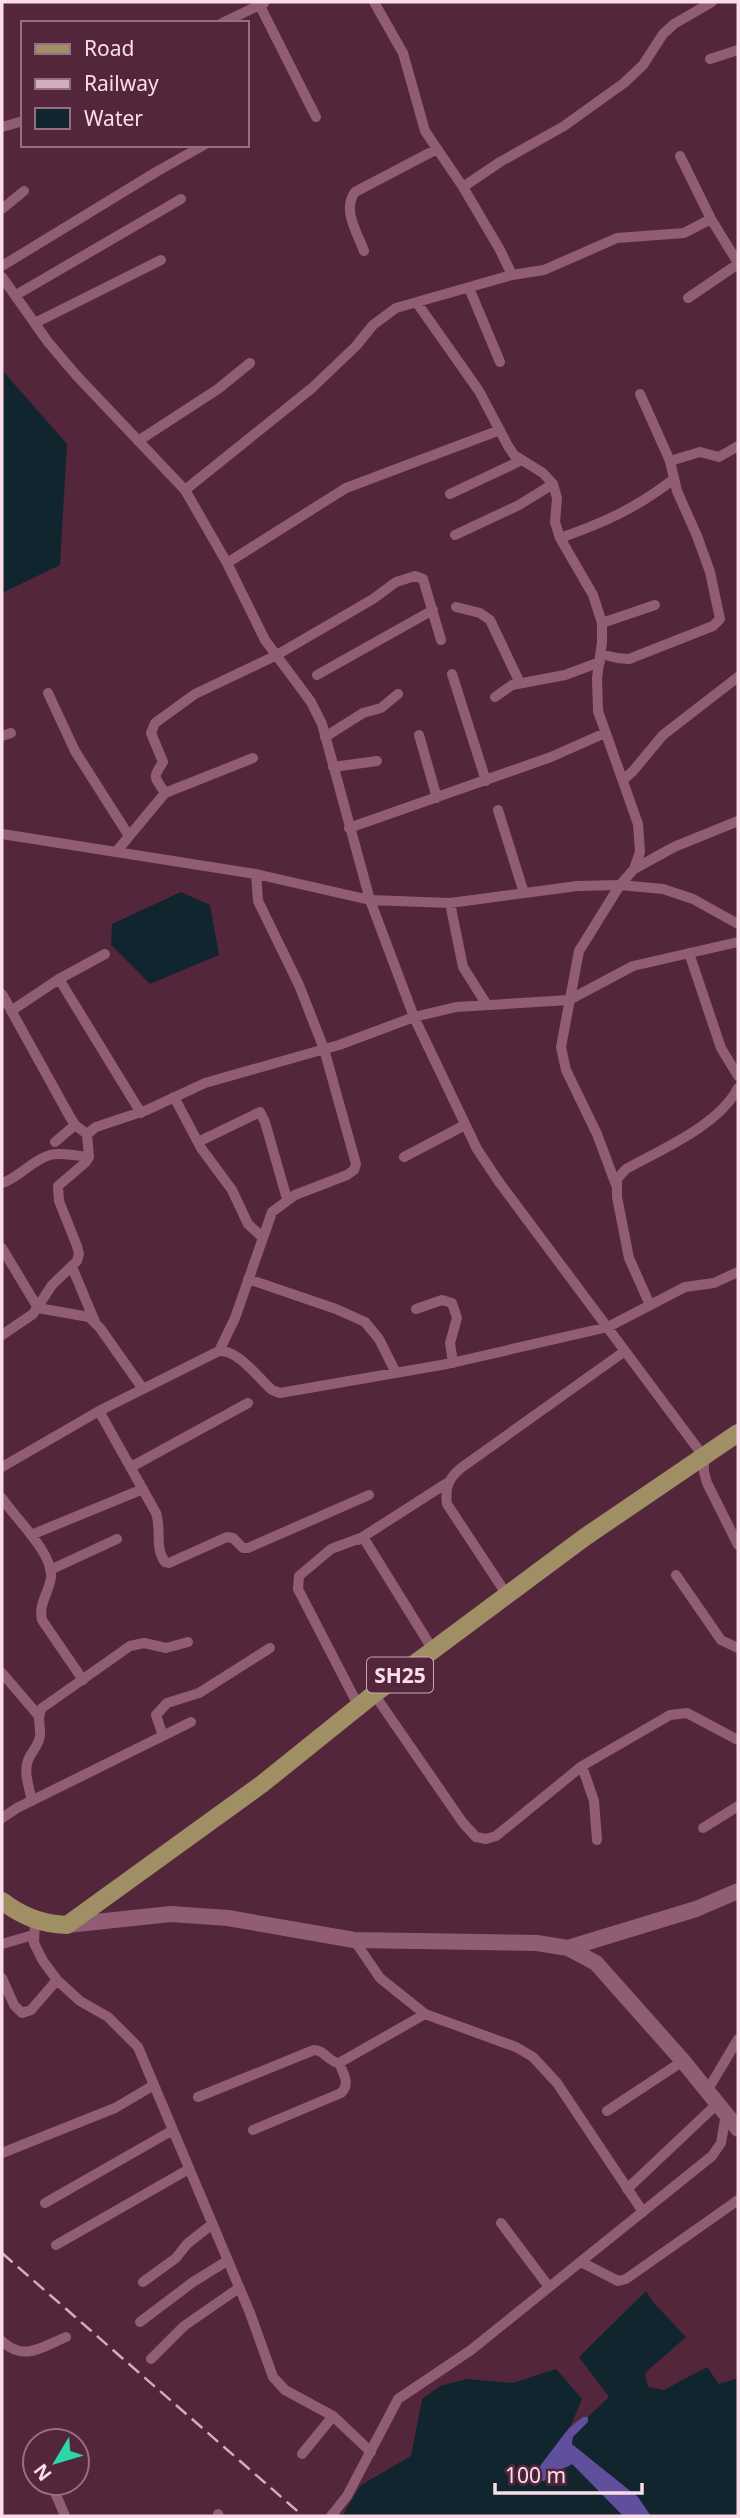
<svg xmlns="http://www.w3.org/2000/svg" width="740" height="2518" font-family="'Noto Sans',sans-serif">
	<rect width="100%" height="100%" fill="#54263c"/>
	<path fill="#5f4f9c" d="M583 2417H588V2422L573 2437 572 2444 638 2497 651 2516H623L573 2465 563 2468 544 2481 539 2480 537 2470C550 2451 564 2430 583 2417Z"/>
	<path fill="#11252f" d="M2 370 67 444 60 565 2 593Z
		M181 892 210 905 219 955 150 984 111 945 112 924Z
		M646 2291 653 2302 686 2337 645 2373 648 2387 664 2390 707 2367 719 2384 738 2378V2516H651L638 2497 572 2444 573 2437 588 2422V2417L609 2397 579 2357Z
		M556 2369 582 2399 571 2425 537 2470 541 2481H544L572 2464 623 2516H342L361 2485 411 2456 422 2399 440 2386 467 2379 513 2383Z"/>
	<g fill="none" stroke-linecap="round" stroke-linejoin="round">
		<path stroke="#915d75" stroke-width="10" d="M374 2 403 53 425 131 463 187 500 250 512 275
			M259 4 316 117
			M222 23 264 3
			M710 59 738 50
			M2 127 23 121
			M680 156 711 219 738 263
			M463 187 500 162 564 126 624 83 643 65 663 34 674 24 712 2
			M2 209 24 191
			M364 251C357 232 342 210 355 192L437 149
			M2 266 156 172 204 145
			M2 277 48 342 76 375 185 490 227 563 265 640 311 702 322 724 370 900 414 1017 477 1149 499 1182 704 1457V1472L707 1483 738 1545
			M469 288 500 362
			M16 295 181 199
			M688 298 738 264
			M417 303 479 391 508 446 514 455 543 473 553 484 557 498 555 522 560 538 593 595 602 623V642L597 678 598 711 638 824 640 852 634 869 620 885 579 951 561 1047 566 1070 597 1134 616 1185
			M35 323 161 260
			M138 441 218 389 250 363
			M670 461 700 452 719 457 738 446
			M185 490 312 388 356 346 373 325 396 308 512 275 544 270 617 238 684 233 711 219
			M450 494 522 460
			M455 535 519 505 553 484
			M560 538C606 522 636 508 674 479
			M227 563 346 488 500 430
			M456 607 480 613 490 620 520 683
			M602 623 655 605
			M601 654 617 658 629 659 713 626 720 619 710 572 697 536 677 491 670 461 640 394
			M452 674 486 781
			M317 675 433 610
			M48 693 75 751 129 836
			M495 697 512 685 565 675 600 662
			M419 735 437 798
			M2 736 11 733
			M325 737 363 713 381 708 398 694
			M333 767 377 761
			M623 780 633 771 663 735 738 677
			M165 793C154 775 152 779 163 762L151 733 155 723 195 694 275 656 373 599 396 582 415 576 423 579 441 640
			M498 810 524 893
			M349 828 551 757 605 733
			M2 834 256 874 370 900 450 903 577 886 620 885 663 889 693 899 738 924
			M116 852 165 793 253 758
			M634 869 674 847 738 821
			M450 903 463 967 487 1005
			M689 953 721 1048 738 1076
			M59 979 141 1113
			M2 994 70 1117 75 1125 87 1134
			M11 1011 59 979 105 954
			M174 1097 201 1148 232 1190 248 1224 262 1237
			M55 1142 75 1125
			M198 1142 260 1112 265 1122 287 1199
			M404 1157 465 1125
			M2 1183C20 1177 32 1160 50 1155 62 1152 77 1156 89 1157
			M2 1248 38 1308 89 1317 100 1328 143 1389
			M72 1267 95 1322
			M248 1279 336 1309 365 1322 379 1339 396 1373
			M650 1305 629 1258 617 1197V1179L626 1169C662 1149 719 1125 738 1088
			M416 1309 442 1300 452 1303 457 1318 450 1343 453 1363
			M2 1335 33 1314 52 1285 77 1261 79 1254 77 1246 59 1201 58 1186 86 1162 89 1157 87 1134 96 1127 147 1110 205 1083 339 1045 414 1017 456 1007 569 1000 633 966 738 942
			M219 1351 235 1318 272 1212 295 1195 347 1175 354 1170 356 1164 324 1049 299 985 258 901 256 874
			M99 1411 156 1513C162 1530 154 1547 165 1562L169 1563 227 1537 233 1538 243 1548H248L369 1495
			M2 1467 99 1411 219 1351C239 1350 257 1377 272 1390L280 1393 447 1364 608 1327 685 1287 714 1283 738 1272
			M131 1467 248 1403
			M2 1498C15 1518 53 1553 51 1577 49 1593 38 1604 42 1620L83 1680
			M31 1535 143 1489
			M358 1540 447 1483
			M50 1570 117 1539
			M676 1575 721 1640 738 1648
			M507 1595 447 1504C445 1487 448 1479 461 1468L625 1351
			M2 1673 38 1715
			M374 1694 463 1823 476 1837 486 1839 496 1836 582 1766 670 1715 687 1713 738 1740
			M359 1707 298 1589 299 1576 331 1549 363 1537 433 1650
			M163 1736 156 1715 167 1703 199 1693 270 1648
			M582 1766 594 1801 597 1840
			M32 1801C29 1786 22 1770 30 1756 34 1749 39 1744 40 1736 41 1726 36 1717 42 1708L130 1646 144 1643 166 1648 188 1642
			M2 1818 17 1808 191 1722
			M703 1828 738 1806
			M35 1921 34 1943 43 1961 57 1980 80 2001 108 2017 138 2047 250 2313 273 2377 285 2390 333 2416 371 2452
			M354 1940 380 1978 425 2014 516 2047 533 2057 557 2083 643 2212
			M2 1944 33 1935
			M2 1978 14 2005 22 2013 31 2010 57 1980
			M707 2091 738 2039
			M198 2097 314 2050C325 2050 328 2062 339 2063L425 2014
			M607 2111 683 2061
			M253 2130 341 2093C351 2084 343 2073 339 2063
			M2 2153 115 2108 154 2085
			M627 2189 717 2104
			M45 2203 173 2130
			M501 2223 549 2287
			M56 2245 189 2169
			M581 2262 618 2281 626 2279 738 2200
			M143 2282 176 2258 187 2244 211 2225
			M140 2322 193 2282 227 2261
			M2 2341C24 2362 42 2347 66 2337
			M151 2359 184 2326 239 2288
			M302 2454 333 2416
			M51 2483 65 2516
			M218 2514 219 2516
			M331 2516 347 2496 398 2399 471 2350 712 2156 721 2143 726 2114"/>
		<path stroke="#915d75" stroke-width="16" d="M67 1925 171 1914 228 1918 354 1940 537 1943 568 1948 596 1963 683 2061 738 2129
			M568 1948 696 1909 738 1891"/>
		<path stroke="#a08e64" stroke-width="18" d="M2 1901C22 1916 41 1924 67 1925L262 1784 374 1694 585 1537 738 1433"/>
		<path stroke="#d0aebd" stroke-width="2.5" stroke-dasharray="14 7" stroke-linecap="butt" d="M2 2253 303 2516"/>
	</g>
	<g text-anchor="middle" dominant-baseline="central" stroke-width="7" stroke-linejoin="round" paint-order="stroke">
		<rect fill="#54263c" stroke="#c9a6b6" stroke-width="2" x="367" y="1657.5" width="66" height="35" rx="5"/>
		<g font-size="21" font-weight="bold" fill="#fbddea">
			<text x="400" y="1675">SH25</text>
		</g>
	</g>
	<rect width="740" height="2518" fill="none" stroke="#fbddea" stroke-width="7"/>
	<rect x="21" y="21" width="228" height="126" fill="#54263c" stroke="#976f82" stroke-width="2"/>
	<rect x="35" y="44" width="35" height="10" fill="#a08e64" stroke="#976f82" stroke-width="2"/>
	<text x="84" y="56" font-size="21" fill="#fbddea">Road</text>
	<rect x="35" y="79" width="35" height="10" fill="#d0aebd" stroke="#976f82" stroke-width="2"/>
	<text x="84" y="91" font-size="21" fill="#fbddea">Railway</text>
	<rect x="35" y="108" width="35" height="21" fill="#11252f" stroke="#976f82" stroke-width="2"/>
	<text x="84" y="126" font-size="21" fill="#fbddea">Water</text>
	<g transform="translate(56 2462) rotate(232)"><circle r="33" fill="#54263c" stroke="#976f82" stroke-width="2"/>
	<path d="M0-5L12 26L0 18L-12 26Z" fill="#2dd5ab"/>
	<text y="-10" font-size="19" font-weight="bold" text-anchor="middle" fill="#fbddea">N</text>
	</g>
	<path d="M495 2483v10h147v-10" fill="none" stroke="#fbddea" stroke-width="3.5"/>
	<text x="505" y="2483" font-size="21" fill="#fbddea" stroke="#54263c" stroke-width="5" paint-order="stroke">100 m</text>
</svg>
